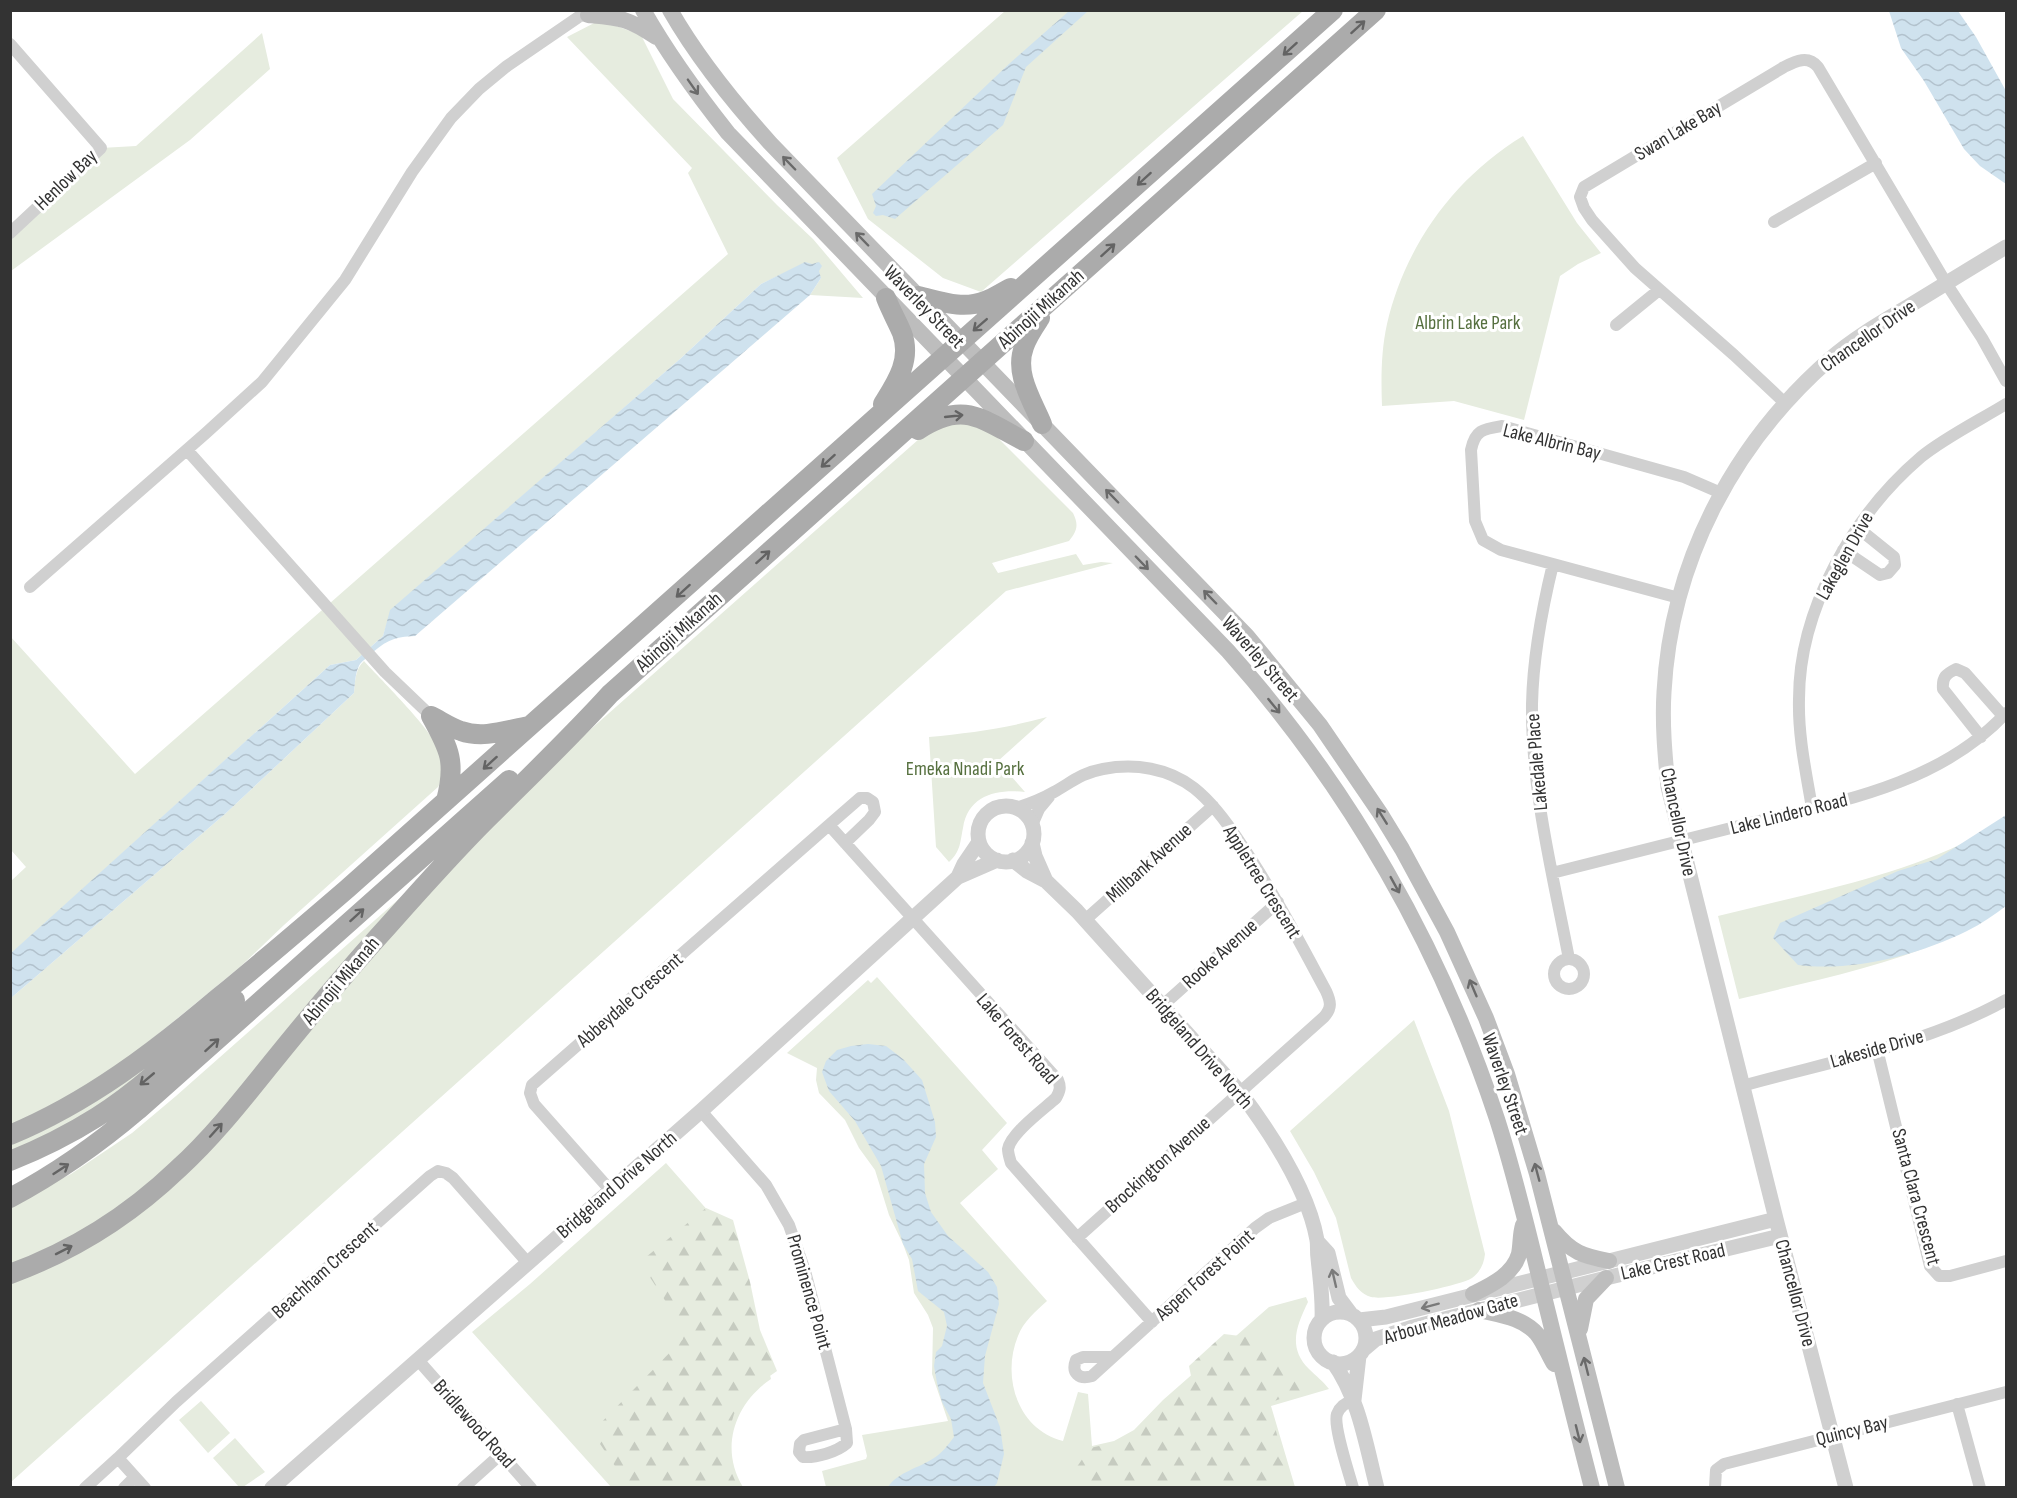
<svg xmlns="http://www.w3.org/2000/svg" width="2017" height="1498" font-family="'Sofia Sans Condensed',sans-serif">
	<defs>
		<pattern id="forest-firs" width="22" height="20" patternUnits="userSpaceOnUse" patternTransform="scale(1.5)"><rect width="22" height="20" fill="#e6ecdf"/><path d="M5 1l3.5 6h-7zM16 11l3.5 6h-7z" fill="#c6cbc0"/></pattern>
		<pattern id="water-waves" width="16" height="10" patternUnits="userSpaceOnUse" patternTransform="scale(1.5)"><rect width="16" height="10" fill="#cfe2ee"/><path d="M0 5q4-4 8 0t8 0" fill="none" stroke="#b2c2cd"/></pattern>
	</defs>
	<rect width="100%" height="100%" fill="#fff"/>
	<path fill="#e6ecdf" d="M1005 11H1303L981 292 943 278 868 219 837 158Z
		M600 20 641 35 673 99 777 205 813 239 863 298 810 295 821 278 782 274 761 284 680 359 391 610 383 636 356 660 330 665 11 954V881L26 867 11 850 10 636 135 774 728 254 688 173 692 168 567 37Z
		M262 33 270 69 190 140 11 271V233L101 148 136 146Z
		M1523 136 1577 223 1601 253 1578 264 1560 276 1524 420 1454 401 1382 406C1381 379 1381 351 1387 324 1405 246 1454 178 1523 136Z
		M948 423H972L997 437 1073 513C1079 525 1077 531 1069 541L992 563 998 573 1076 554 1083 565 1101 562 1113 563 1006 591 11 1482V1204L71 1174 132 1133 176 1096 919 439Z
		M364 661C381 680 436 733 441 755 443 763 443 780 438 787L284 925 240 967 173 1022 129 1057 86 1087 11 1126V998L225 814 354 693C355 682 355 669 364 661Z
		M1047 717 998 761 1025 792C997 789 968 795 963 828 960 842 961 851 949 862L936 847 929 737C970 733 1008 728 1047 717Z
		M1974 838 1943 941C1878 968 1808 982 1739 999L1718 916C1805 894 1894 878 1974 838Z
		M877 977 1007 1123 982 1150 998 1169 960 1203 1047 1301C1036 1311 1023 1322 1018 1336 1001 1377 1018 1430 1063 1441L1078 1392 1088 1394 1092 1446 1114 1441 1134 1430 1163 1400 1269 1307 1306 1297 1308 1302C1297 1325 1287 1347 1309 1369 1316 1376 1323 1381 1329 1389L1271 1406 1295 1487H826L822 1471 866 1459 867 1456 862 1435 948 1421 932 1374 933 1328 928 1315 914 1293 909 1260 903 1244 889 1215 875 1170 859 1148 845 1120 819 1093 816 1080 817 1068 787 1053 868 980 871 983Z
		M1414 1020 1449 1111 1485 1254C1484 1264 1480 1272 1472 1278 1459 1286 1386 1301 1371 1297 1361 1294 1356 1287 1351 1278L1336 1218 1314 1172 1290 1131Z
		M185 1034 122 1093 11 1155V1142Z
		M666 1163 717 1221 747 1284 771 1379C735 1403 719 1448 743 1487H611L472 1332 530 1284Z
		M201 1401 230 1433 208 1453 179 1420Z
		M235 1438 265 1472 243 1487H239L213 1458Z"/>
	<path fill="url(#forest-firs)" d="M706 1208 733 1220 750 1282 760 1330 777 1371 751 1389 734 1414 724 1448 729 1467 738 1487H629L592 1432 683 1339V1328L640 1262Z
		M1224 1334 1256 1338 1272 1349 1309 1388 1269 1403 1290 1487H1075L1074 1471 1090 1448 1122 1441 1192 1381 1189 1366Z"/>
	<path fill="url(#water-waves)" d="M1069 11H1088L1026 67 1003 125 895 219 883 215 876 216 873 213 876 206 872 194 1010 63Z
		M1889 11H1958L1976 37 2006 91V184L1980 166 1964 149 1924 81 1901 48Z
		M805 262 812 264 819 262 822 266 819 271 821 278 810 295 415 636C394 637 387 640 371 654 368 657 363 660 360 664 355 672 355 684 354 693L225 814 11 998 10 954 330 665 356 660 383 636 390 610 680 359 761 284Z
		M2006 815V906C1994 915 1981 924 1967 931 1919 955 1852 972 1798 965L1773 938 1780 923 1898 871 1937 859Z
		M868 1044 886 1046 903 1059 922 1080 935 1122 936 1137 924 1164 925 1193 931 1212 948 1236 988 1272 997 1287 999 1304 985 1356 983 1383 1000 1427 1004 1454 997 1483 994 1487H888C898 1472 919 1468 934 1458 942 1453 948 1445 954 1437L951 1419 942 1402 937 1383 934 1366 936 1352 942 1346 947 1326 944 1312 918 1291 912 1259 903 1244 881 1166 855 1121 829 1091 822 1072 826 1061 837 1050 851 1046Z"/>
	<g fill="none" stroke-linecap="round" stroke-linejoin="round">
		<path stroke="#d0d0d0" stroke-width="12" d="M10 44 101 148 10 233
			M1774 222 1876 163
			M1616 325 1659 290
			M1785 403 1734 355 1635 268 1592 220 1584 208 1580 197 1584 187 1784 67C1796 61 1808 55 1818 67L1946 283 1982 338 2006 381
			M187 450 385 672 431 716
			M1843 550 1880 575 1888 573 1895 565 1894 557 1858 528
			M1553 564C1542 609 1533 657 1532 704 1531 790 1553 875 1569 959
			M30 587 206 433 262 382 345 280 412 172 451 118 479 89 507 66 580 16 588 15 594 11
			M1679 598 1501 550 1483 540 1475 521 1471 450C1475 430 1483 429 1502 426L1684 477 1721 493
			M1981 737 1943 689C1942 677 1946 674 1956 669L1965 673 2003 716
			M1016 808C1029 804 1042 799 1054 792 1072 782 1081 773 1103 769 1135 763 1168 768 1194 788 1213 803 1228 824 1241 844 1273 891 1299 941 1326 991 1331 1002 1332 1008 1324 1017L1077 1238
			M1812 808C1806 772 1798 736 1799 699 1799 609 1853 515 1921 457 1944 438 1980 420 2006 404
			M829 825 860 798H867L873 802 875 812 869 820 845 843
			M1032 825 1039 809 1049 797
			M1552 873C1617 857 1682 840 1747 824 1838 802 1939 785 2006 713
			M1085 920 1213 806
			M1554 974a15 15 0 1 1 30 0a15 15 0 1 1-30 0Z
			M1162 1006 1278 902
			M1877 1049 1930 1266 1939 1276H1950L2006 1261
			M1742 1086C1831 1061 1925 1045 2006 1000
			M701 1111 766 1185 789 1225 805 1271 846 1429 847 1443C837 1452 816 1458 803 1457L799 1452 800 1444 804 1440 846 1429
			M611 1191 534 1104 530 1093 532 1085 829 825 1058 1080C1061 1087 1060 1091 1056 1098 1044 1109 1011 1133 1008 1149 1008 1154 1010 1159 1011 1163L1152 1322
			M1111 1357H1083L1076 1360C1071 1373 1079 1380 1092 1376L1255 1228 1269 1218 1306 1203
			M418 1360 531 1488
			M1957 1404 1980 1488
			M85 1488 118 1458
			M124 1488 135 1477
			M145 1488 118 1458 176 1402 430 1176 438 1171 446 1173 453 1178 528 1263
			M463 1488 501 1454
			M1353 1488C1349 1473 1333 1426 1337 1414 1340 1406 1347 1402 1354 1400
			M1715 1488 1716 1470 1724 1464 2006 1392"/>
		<path stroke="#d0d0d0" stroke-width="15" d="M978 834a28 28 0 1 1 56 0a28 28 0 1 1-56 0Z
			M1032 843 1035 856 1046 881
			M1013 860 1027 871 1046 881 1077 911 1240 1092C1270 1132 1308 1189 1317 1240 1318 1246 1317 1252 1318 1258 1320 1279 1323 1298 1322 1319
			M958 877 964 864 979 842
			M1317 1241 1328 1253 1339 1298 1351 1314
			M1314 1338a26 26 0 1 1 52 0a26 26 0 1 1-52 0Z
			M1359 1320 1386 1317 1776 1219
			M1363 1350 1376 1339 1413 1327 1606 1278 1780 1236
			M1333 1362C1359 1398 1366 1445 1377 1488
			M1354 1400 1359 1356
			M272 1488 701 1111 958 877 997 860
			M1846 1488 1776 1219 1668 787C1665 755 1662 724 1664 692 1671 562 1733 444 1830 359 1854 338 1882 322 1909 306 1942 286 1974 266 2006 247"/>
		<path stroke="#bdbdbd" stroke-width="16" d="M643 10C668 54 697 94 728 133L1228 651C1349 787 1440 946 1497 1119 1514 1172 1527 1226 1540 1280 1557 1349 1574 1419 1592 1488
			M670 10C698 59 733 102 771 144L1247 636 1320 725 1380 813 1402 849 1447 932 1486 1018 1507 1074 1537 1174 1617 1488
			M588 15C621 18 628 18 656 37
			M1554 1231C1572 1253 1583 1256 1609 1261
			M1473 1294C1491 1285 1513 1275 1519 1254 1521 1244 1520 1235 1523 1225
			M1479 1310C1499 1315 1522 1317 1537 1334 1544 1343 1548 1354 1554 1364
			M1580 1329 1586 1299 1606 1278"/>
		<path stroke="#ababab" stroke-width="20" d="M918 296C940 301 962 310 985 301 994 298 1002 292 1011 288
			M1040 318C1034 327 1027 337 1024 347 1014 373 1032 400 1042 424
			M883 404C896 383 912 360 902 333 897 321 891 311 886 298
			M918 430C964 400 981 419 1024 441
			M431 716C441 721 451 728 461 731 483 739 507 730 529 726
			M431 716C450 750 456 762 446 801
			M10 1135C89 1102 154 1052 218 998 262 962 304 926 347 889L1333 10
			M10 1161C40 1149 70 1134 97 1117 148 1085 191 1040 235 1000
			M10 1198C57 1173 98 1144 138 1110L509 780
			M10 1274C73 1251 130 1215 178 1169 213 1137 242 1100 271 1064 309 1017 347 971 388 926 420 890 452 854 486 820 528 778 570 738 610 694L1376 10"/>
	</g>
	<defs><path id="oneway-shaft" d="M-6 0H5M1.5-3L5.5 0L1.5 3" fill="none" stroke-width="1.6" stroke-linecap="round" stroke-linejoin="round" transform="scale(1.5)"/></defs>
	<g stroke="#636363">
		<use href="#oneway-shaft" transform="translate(1358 27) rotate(-42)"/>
		<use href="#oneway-shaft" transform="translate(1290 49) rotate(138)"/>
		<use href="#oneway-shaft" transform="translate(1144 179) rotate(138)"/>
		<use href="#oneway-shaft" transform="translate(1108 250) rotate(-42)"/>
		<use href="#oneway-shaft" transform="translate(980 325) rotate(139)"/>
		<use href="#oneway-shaft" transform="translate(954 416) rotate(-6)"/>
		<use href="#oneway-shaft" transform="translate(828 461) rotate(138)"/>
		<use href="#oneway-shaft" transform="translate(763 557) rotate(-42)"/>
		<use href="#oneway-shaft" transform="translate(683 591) rotate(138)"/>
		<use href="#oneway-shaft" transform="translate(490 763) rotate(138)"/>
		<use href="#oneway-shaft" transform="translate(357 915) rotate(-42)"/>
		<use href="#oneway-shaft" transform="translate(212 1045) rotate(-42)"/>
		<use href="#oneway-shaft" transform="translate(147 1079) rotate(140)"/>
		<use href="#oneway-shaft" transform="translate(216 1130) rotate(-48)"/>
		<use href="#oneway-shaft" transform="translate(61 1169) rotate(-33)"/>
		<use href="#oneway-shaft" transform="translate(64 1250) rotate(-27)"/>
	</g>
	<g stroke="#6a6a6a">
		<use href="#oneway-shaft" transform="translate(693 87) rotate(55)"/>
		<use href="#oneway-shaft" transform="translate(789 163) rotate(-134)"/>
		<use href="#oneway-shaft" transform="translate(862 239) rotate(-134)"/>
		<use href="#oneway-shaft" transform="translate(1112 496) rotate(-134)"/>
		<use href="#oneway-shaft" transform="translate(1142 563) rotate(46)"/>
		<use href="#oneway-shaft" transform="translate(1210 597) rotate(-134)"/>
		<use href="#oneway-shaft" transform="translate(1274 706) rotate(51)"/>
		<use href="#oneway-shaft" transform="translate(1382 816) rotate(-122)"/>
		<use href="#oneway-shaft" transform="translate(1395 885) rotate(61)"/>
		<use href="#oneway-shaft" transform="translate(1473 988) rotate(-113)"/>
		<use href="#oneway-shaft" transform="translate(1537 1172) rotate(-105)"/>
		<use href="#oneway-shaft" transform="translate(1586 1366) rotate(-104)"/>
		<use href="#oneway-shaft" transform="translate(1578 1434) rotate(76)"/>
	</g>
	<g stroke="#7a7a7a">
		<use href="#oneway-shaft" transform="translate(1334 1278) rotate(-103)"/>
		<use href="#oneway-shaft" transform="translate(1430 1306) rotate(165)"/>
	</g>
	<g text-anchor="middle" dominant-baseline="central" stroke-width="6" stroke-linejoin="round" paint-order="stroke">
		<g font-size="20" fill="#333" stroke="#fff">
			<text transform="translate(1678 131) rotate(-31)">Swan Lake Bay</text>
			<text transform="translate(66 180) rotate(-44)">Henlow Bay</text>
			<text transform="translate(924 307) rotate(46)">Waverley Street</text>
			<text transform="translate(1041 309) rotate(-42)">Abinojii Mikanah</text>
			<text transform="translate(1868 336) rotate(-35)">Chancellor Drive</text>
			<text transform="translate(1552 442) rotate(14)">Lake Albrin Bay</text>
			<text transform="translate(1845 556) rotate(-61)">Lakeglen Drive</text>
			<text transform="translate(679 632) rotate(-42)">Abinojii Mikanah</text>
			<text transform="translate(1260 659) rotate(49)">Waverley Street</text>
			<text transform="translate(1537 762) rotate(-95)">Lakedale Place</text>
			<text transform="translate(1789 814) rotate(-14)">Lake Lindero Road</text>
			<text transform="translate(1678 822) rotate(78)">Chancellor Drive</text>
			<text transform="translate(1149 863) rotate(-42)">Millbank Avenue</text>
			<text transform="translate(1262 882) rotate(58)">Appletree Crescent</text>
			<text transform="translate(1220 954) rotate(-42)">Rooke Avenue</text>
			<text transform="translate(341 981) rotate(-50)">Abinojii Mikanah</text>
			<text transform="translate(630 1000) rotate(-41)">Abbeydale Crescent</text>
			<text transform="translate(1017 1039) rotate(49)">Lake Forest Road</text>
			<text transform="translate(1199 1049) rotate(49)">Bridgeland Drive North</text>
			<text transform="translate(1877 1049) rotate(-16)">Lakeside Drive</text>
			<text transform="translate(1505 1084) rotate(71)">Waverley Street</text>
			<text transform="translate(1158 1165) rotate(-42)">Brockington Avenue</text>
			<text transform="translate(617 1185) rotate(-41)">Bridgeland Drive North</text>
			<text transform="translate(1916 1197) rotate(75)">Santa Clara Crescent</text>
			<text transform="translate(1673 1262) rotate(-13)">Lake Crest Road</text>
			<text transform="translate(325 1270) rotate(-42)">Beachham Crescent</text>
			<text transform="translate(1205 1275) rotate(-42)">Aspen Forest Point</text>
			<text transform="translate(809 1292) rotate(74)">Prominence Point</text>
			<text transform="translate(1795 1293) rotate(75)">Chancellor Drive</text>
			<text transform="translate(1451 1319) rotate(-16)">Arbour Meadow Gate</text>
			<text transform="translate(474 1424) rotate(48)">Bridlewood Road</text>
			<text transform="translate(1852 1431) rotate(-14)">Quincy Bay</text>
		</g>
		<g font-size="20" fill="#56703f" stroke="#fff">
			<text x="1468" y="323">Albrin Lake Park</text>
			<text x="965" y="769">Emeka Nnadi Park</text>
		</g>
	</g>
	<rect width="2017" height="1498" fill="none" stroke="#333333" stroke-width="24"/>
</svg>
